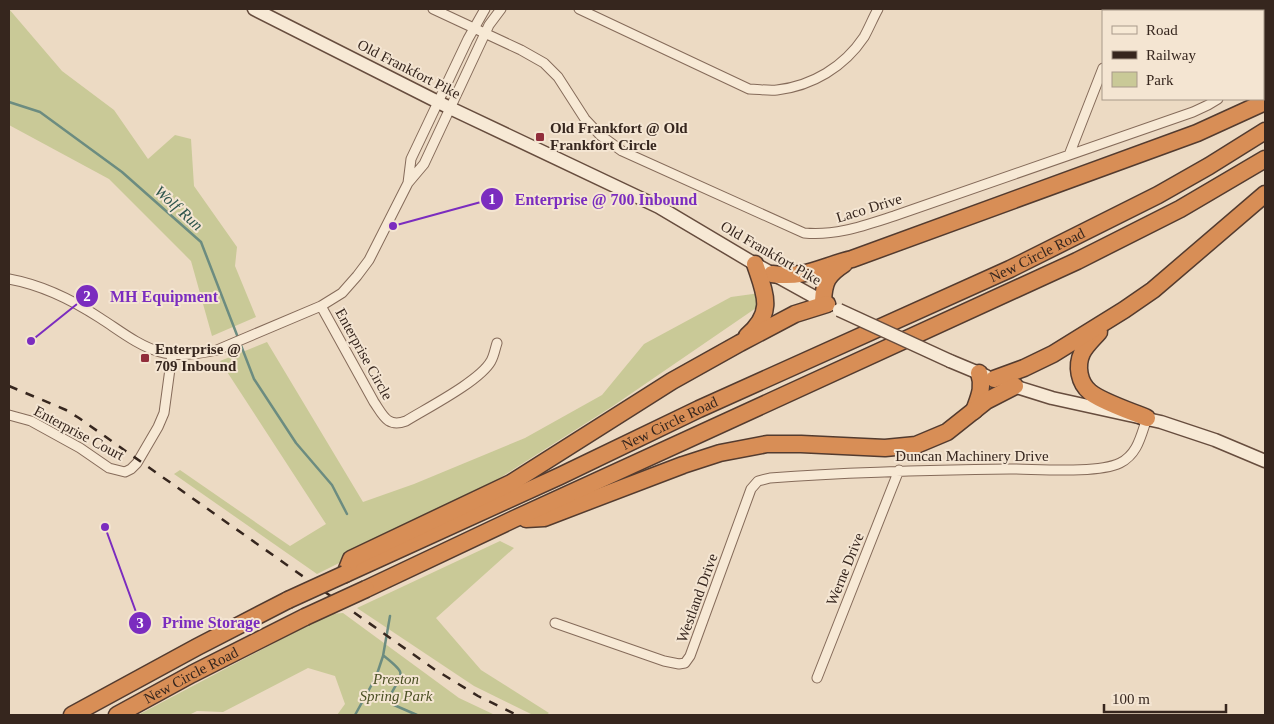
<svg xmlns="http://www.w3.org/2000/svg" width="1274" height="724" font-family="Georgia,serif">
	<rect width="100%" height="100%" fill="#ecdac3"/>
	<path fill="#c9c997" d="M9 9 62 71 114 110 148 159 175 135 191 139 194 186 237 247 235 266 256 317 212 336 191 261 109 179 9 125Z
		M760 293 756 308 613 406 462 502 317 574 174 474 180 470 290 546 326 524 220 361 267 342 363 502 414 484 525 438 602 395 644 344 731 297Z
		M500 541 514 548 436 618 481 670 549 713 546 715H533L474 686 357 608Z
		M343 613 459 698 495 715H337L345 704 335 676 308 668 223 712 197 711 189 715H138L329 614Z"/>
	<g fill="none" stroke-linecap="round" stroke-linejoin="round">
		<path stroke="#6c8c80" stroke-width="2.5" d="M9 102 40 112 122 172 201 242 254 379 296 443 332 485 347 514
			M384 656C408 675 402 672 390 696L394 705 417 715
			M355 715 376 677 383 656 390 616"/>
		<defs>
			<path id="minor" d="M433 9 521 50 544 63 558 77 585 119 600 135 622 151 804 233C836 236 863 226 894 216L1193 112 1208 105 1218 99
				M579 9 749 89C758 89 768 91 777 90 812 86 844 67 864 37 869 28 873 18 878 9
				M1125 11 1126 9
				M1256 11 1258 9
				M1069 155 1103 68
				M408 183 411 159 468 39 485 9
				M9 279C42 285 71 299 100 318 119 330 137 345 160 352 178 357 199 354 217 350L321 306 342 293 357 276 369 260 408 183 424 164 489 25 501 9
				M321 306 374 402C383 415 387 428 406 421 427 408 480 381 491 361 494 356 495 349 497 343
				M9 415 31 421 80 448 109 468 125 472 131 469 137 463 158 427 164 413 172 354
				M555 623 664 661 679 664 685 663 690 656 751 489 758 481 770 478C850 472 930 470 1010 469 1038 469 1097 474 1120 463 1138 454 1141 435 1147 418
				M817 678 899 470"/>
			<path id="secondary" d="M254 9 450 108 659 207 755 264 829 305
				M950 361 986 376
				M1007 384 1052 398 1161 422 1215 440 1265 461"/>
			<g id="motorway">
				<path d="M772 274C805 279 822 266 852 259L1197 133 1265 102"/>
				<path d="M823 301C824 282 827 275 844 264"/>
				<path d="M1099 332C1093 339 1086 345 1082 353 1076 366 1079 383 1090 392 1100 401 1133 412 1147 418"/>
				<path d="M747 336C775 312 765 294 755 264"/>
				<path d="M994 379 1024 368 1053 354 1124 310 1153 290 1265 194"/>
				<path d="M974 411C979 397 984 387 979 373"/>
				<path d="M526 519 544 518 683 465 720 453 767 444H801L885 448 916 445 947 432 986 401 1015 386"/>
				<path id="s1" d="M345 574 560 476 699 409 1010 269 1158 195 1209 166 1265 131"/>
				<path d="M345 574 351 559 511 483 672 381 740 343 795 314 827 304"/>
				<path d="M366 589 514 519 1077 261 1180 209 1265 159"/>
				<path d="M72 715 197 647 288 600"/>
				<path id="s2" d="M117 715 192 674 305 617"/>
			</g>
		</defs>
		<use href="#minor" stroke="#856b5a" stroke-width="11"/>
		<use href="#secondary" stroke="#674d3e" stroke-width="15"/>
		<use href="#motorway" stroke="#533b2f" stroke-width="19"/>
		<use href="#minor" stroke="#f7e9d5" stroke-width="9"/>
		<use href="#secondary" stroke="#f7e9d5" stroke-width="12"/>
		<use href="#motorway" stroke="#d88e56" stroke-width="16"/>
		<path stroke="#36261e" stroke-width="2.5" stroke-dasharray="9 9" stroke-linecap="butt" d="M9 386 66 410 79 418 434 669 478 696 517 715"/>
		<defs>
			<path id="secondary-bridge" d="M839 310 950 361"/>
			<path id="motorway-bridge" d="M288 600 345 574
				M305 617 366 589"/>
		</defs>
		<use href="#secondary-bridge" stroke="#674d3e" stroke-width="15" stroke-linecap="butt"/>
		<use href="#motorway-bridge" stroke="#533b2f" stroke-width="19" stroke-linecap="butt"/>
		<use href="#secondary-bridge" stroke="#f7e9d5" stroke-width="12"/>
		<use href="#motorway-bridge" stroke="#d88e56" stroke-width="16"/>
	</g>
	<g fill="#912d3b" stroke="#f4e5d2" stroke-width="2">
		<rect x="535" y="132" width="10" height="10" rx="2.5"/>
		<rect x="140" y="353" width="10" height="10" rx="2.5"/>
	</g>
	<g text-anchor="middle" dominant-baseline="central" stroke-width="4" stroke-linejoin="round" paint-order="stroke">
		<g font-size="15" fill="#36261e" stroke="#f4e5d2">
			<text transform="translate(409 69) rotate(27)">Old Frankfort Pike</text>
			<text transform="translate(869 208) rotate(-17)">Laco Drive</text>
			<text transform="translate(771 253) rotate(30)">Old Frankfort Pike</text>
			<text stroke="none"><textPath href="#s1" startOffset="762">New Circle Road</textPath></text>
			<text transform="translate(364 354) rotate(61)">Enterprise Circle</text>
			<text stroke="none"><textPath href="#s1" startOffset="358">New Circle Road</textPath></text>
			<text transform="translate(79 433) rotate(28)">Enterprise Court</text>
			<text x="972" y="456">Duncan Machinery Drive</text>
			<text transform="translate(845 569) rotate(-68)">Werne Drive</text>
			<text transform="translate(697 598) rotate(-70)">Westland Drive</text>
			<text stroke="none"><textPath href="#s2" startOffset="84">New Circle Road</textPath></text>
		</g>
		<g font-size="15" font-weight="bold" fill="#36261e" stroke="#f4e5d2" text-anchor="start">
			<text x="550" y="128">Old Frankfort @ Old<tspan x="550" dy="17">Frankfort Circle</tspan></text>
			<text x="155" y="349">Enterprise @<tspan x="155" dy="17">709 Inbound</tspan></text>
		</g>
		<g font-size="15" font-style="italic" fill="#4c5125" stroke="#f4e5d2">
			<text x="396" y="679">Preston<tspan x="396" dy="17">Spring Park</tspan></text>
		</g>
		<g font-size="16" font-style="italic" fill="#2e554d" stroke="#f4e5d2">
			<text transform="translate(179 208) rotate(42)">Wolf Run</text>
		</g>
	</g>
	<path fill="none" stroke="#7b2cbf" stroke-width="2" d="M393 226L492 199M31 341L87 296M105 527L140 623"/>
	<g fill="#7b2cbf" stroke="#f4e5d2" stroke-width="2">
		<circle cx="393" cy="226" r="5"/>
		<circle cx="31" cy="341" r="5"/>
		<circle cx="105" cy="527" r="5"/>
		<circle cx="492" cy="199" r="12"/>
		<circle cx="87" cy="296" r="12"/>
		<circle cx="140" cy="623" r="12"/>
	</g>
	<g font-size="15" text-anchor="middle" font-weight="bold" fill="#fff">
		<text x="492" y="204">1</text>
		<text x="87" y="301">2</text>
		<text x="140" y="628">3</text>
	</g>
	<g font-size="16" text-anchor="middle" font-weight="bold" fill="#7b2cbf" stroke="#f4e5d2" stroke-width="4" stroke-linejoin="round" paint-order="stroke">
		<text x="606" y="205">Enterprise @ 700 Inbound</text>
		<text x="164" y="302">MH Equipment</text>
		<text x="211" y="628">Prime Storage</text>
	</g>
	<rect width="1274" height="724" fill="none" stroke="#36261e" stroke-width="20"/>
	<rect x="1102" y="10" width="162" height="90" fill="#f4e5d2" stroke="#a8998a"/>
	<rect x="1112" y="26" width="25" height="8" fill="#f7e9d5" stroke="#a8998a"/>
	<text x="1146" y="35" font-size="15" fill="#36261e">Road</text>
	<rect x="1112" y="51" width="25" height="8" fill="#36261e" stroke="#a8998a"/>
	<text x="1146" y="60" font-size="15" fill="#36261e">Railway</text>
	<rect x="1112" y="72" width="25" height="15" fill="#c9c997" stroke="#a8998a"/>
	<text x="1146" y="85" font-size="15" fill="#36261e">Park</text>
	<path d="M1104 704v8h122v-8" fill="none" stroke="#36261e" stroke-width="2.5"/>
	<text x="1112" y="704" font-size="15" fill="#36261e" stroke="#f4e5d2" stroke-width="4" paint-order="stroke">100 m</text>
</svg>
